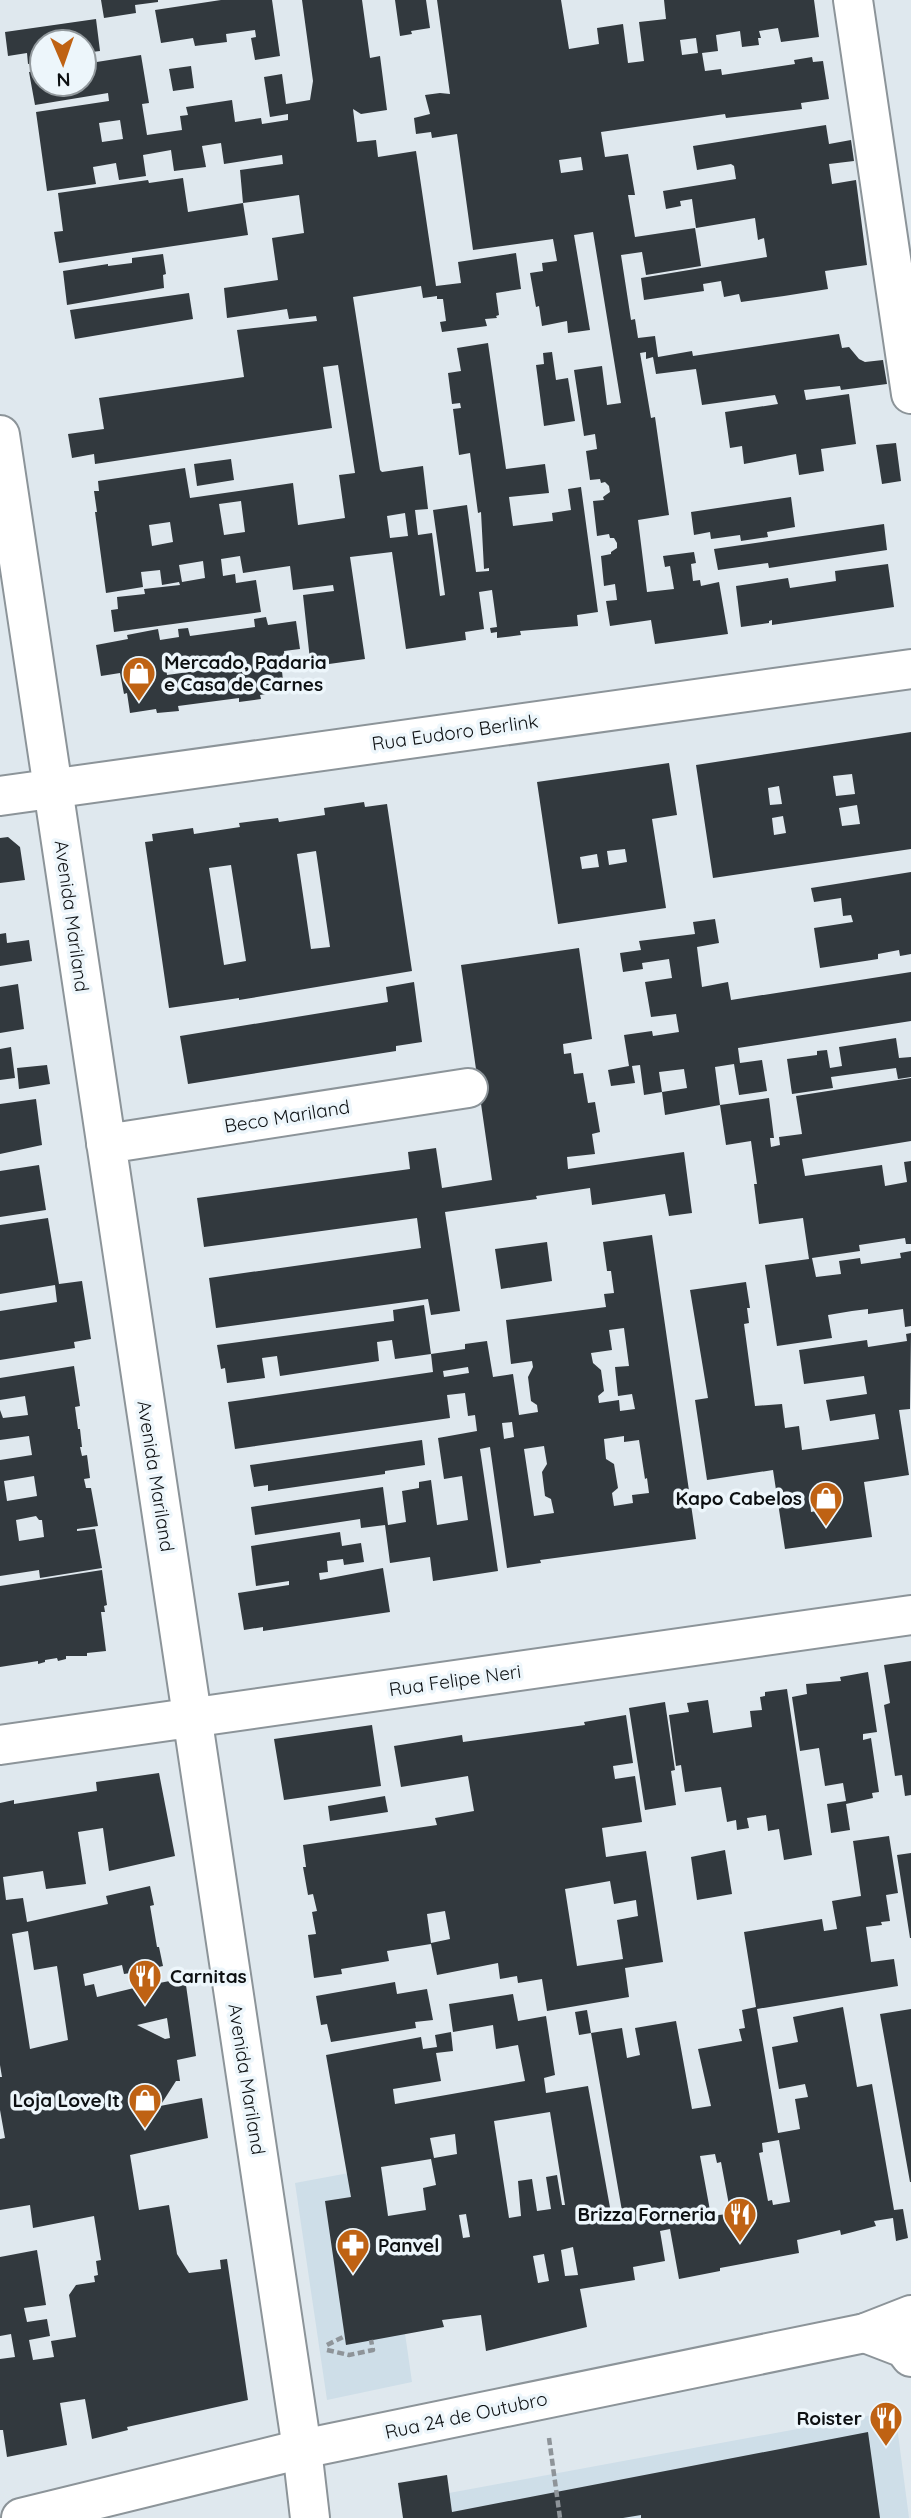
<svg xmlns="http://www.w3.org/2000/svg" width="911" height="2518" font-family="Quicksand,sans-serif">
	<rect width="100%" height="100%" fill="#dfe8ee"/>
	<path fill="#cedee8" d="M381 2167 412 2382 327 2400 295 2183Z
		M895 2411 909 2518H453L449 2493Z"/>
	<path fill="#32393e" fill-rule="evenodd" d="M101 0H158V2L135 5 136 13 104 18Z
		M221 0H272L280 56 255 60 251 38 256 37 255 30 226 34 227 42 195 46 193 38 161 43 155 10Z
		M302 0H362L370 58 380 56 387 110 361 114 353 109 357 142 376 140 378 157 416 151 436 286 461 283 458 262 516 253 521 289 496 293 499 315 496 316 497 318 485 319 487 326 442 332 440 322 446 321 443 299H437V296L423 298 421 286 353 297 380 470 382 472 423 466 428 509 415 510 418 535 432 533 440 596 445 595 433 510 467 505 476 572 489 571V568L484 569 481 512 478 513 470 453 459 455 453 409 461 408 460 403 452 404 448 373 461 371 457 348 488 343 506 469 545 464 549 493 509 497 513 526 553 521 552 513 571 510 568 489 581 487 598 612 577 615 578 626 520 631 521 635 497 638V632L491 633 490 628 497 627 492 590 479 592 484 629 465 632 466 640 406 649 392 552 350 557 365 659 329 664 328 658 310 660 303 595 334 591 333 585 293 590 290 566 243 573 240 556 221 559 223 576 235 574 236 583 256 580 261 612 114 632 111 610 118 609 117 597 145 594 144 589 180 585 179 582 162 585 160 570 141 572 143 587 106 593 95 512H97L94 491H99L98 481 185 468 190 498 293 483 298 525 345 518 339 475 355 473 338 365 323 367 332 428 95 464 94 454 72 458 68 434 104 429 99 398 244 377 237 330 317 321 316 316 289 319 287 309 227 318 224 288 278 280 272 238 304 233 299 195 243 203 240 170 283 164 282 155 224 164 221 143 202 146 206 167 174 171 171 150 143 155 146 176 119 180 116 163 93 167 96 184 47 191 36 112 109 101 108 93 35 105 29 72 42 70V84H84V64L141 55 149 103 142 104 147 135 182 130 180 116 188 115 186 107 232 100 235 122 261 118 262 124 288 120V114L270 117 264 77 282 74 286 104 310 100 313 81ZM120 120 123 139 102 142 99 123ZM241 501 245 532 224 535 219 504ZM405 513 408 536 390 538 387 516ZM170 522 173 542 152 546 149 525ZM203 561 205 578 182 582 179 565Z
		M395 0H426L430 28 411 31 412 34 400 36Z
		M437 0H561L569 49 599 44 597 28 623 24 628 63 644 61 639 22 666 19 664 0H814L819 37 781 42 778 28 759 31 761 38H758L759 45 742 47 740 31 716 35 718 51 702 53 705 71 721 69 722 75 795 64 794 60 812 57 813 62 823 61 829 99 801 103 802 109 726 118 725 114 601 132 605 157 628 154 635 195H628L635 237 695 228 701 266 646 275 642 252 621 255 631 320 635 319 638 338 655 336 658 357 692 351 693 356 839 334 842 348 849 347 859 359 865 362 883 360 887 384 841 390 840 386 804 390 806 400 849 394 856 444 821 449 824 471 799 475 796 454 744 464 742 446 730 448 725 412 778 404 775 395 702 405 696 369 656 374 653 357 646 359V352L640 353 651 418 655 417 669 515 638 520 647 592 674 589 670 566 665 567 663 556 694 552 696 563 691 564 693 581 700 580 701 586 719 582 728 634 655 644 651 620 610 626 606 601 617 600 615 584 604 586 601 556 611 554V552L617 548V543L614 538H610L609 534 597 536 593 501 604 500 603 497 610 492 609 486 605 482 601 483 600 479 590 480 586 451 597 449 595 434 584 436 574 370 602 366 607 405 621 403 593 232 574 235 590 330 568 333 567 321 542 326 539 306 536 307 530 273 543 271 542 263 557 261 553 239 473 250 457 134 432 138 431 132 416 134 414 118 430 114 425 95 440 93 450 94ZM696 38 698 53 682 55 680 40ZM581 157 583 170 561 173 559 160Z
		M96 19 100 51 84 53V42H42V62L28 64 27 53 8 56 5 32Z
		M191 66 194 88 173 91 169 69Z
		M826 125 829 144 851 140 854 161 829 164 832 184 856 180 867 265 825 271 828 289 784 296 741 302 739 294 724 297 721 281 703 284 704 291 644 300 641 278 767 257 764 238 758 240 755 218 696 228 692 199 680 201 681 206 666 209 663 191 736 179 734 166 731 164 697 170 693 146Z
		M183 178 188 212 243 203 248 235 59 263 54 232 63 231 58 193 148 180 149 183Z
		M163 254 166 274 163 275 164 288 67 305 63 271 108 264V266L132 263V258Z
		M189 293 193 319 75 339 70 310Z
		M552 352 556 380 568 378 575 421 544 426 536 365 544 364 543 353Z
		M896 443 901 481 882 484 876 445Z
		M231 459 234 480 197 486 194 464Z
		M791 497 795 527 767 532 768 537 741 541 740 535 711 539 710 532 694 535 691 512Z
		M884 524 887 550 769 568 768 563 718 570 714 549Z
		M888 564 894 607 772 625V620L769 621V623L741 627 736 586 788 578 790 588 836 581 835 571Z
		M266 617 268 625 296 621 300 649 284 651 286 670 282 671 284 691 260 695 261 699 239 702V698L178 706 179 711 157 713 156 709 130 713 127 693 124 694 120 673 101 676 96 645 128 639 127 635 158 629 160 640 179 637 178 629 188 628 190 636 255 627 254 619ZM240 658V665L167 675 166 668Z
		M911 732V849L713 878 696 765ZM852 774 855 794 836 796 833 776ZM779 786 782 804 770 805 768 788ZM857 805 860 824 842 826 839 808ZM783 816 786 833 774 835 772 818Z
		M669 763 677 815 652 819 666 908 558 924 537 782ZM625 849 627 862 609 865 607 851ZM597 854 599 867 582 869 580 857Z
		M364 802 365 807 387 804 412 971 239 1000V998L169 1008 145 842 153 841 152 834 193 828 194 834 240 827 239 823 278 818 279 822 325 815 324 808ZM316 851 330 947 311 949 297 854ZM231 865 246 961 224 965 209 868Z
		M8 837 20 847 25 880 0 883V838Z
		M911 872V954L900 956 899 950 878 954V959L820 968 814 928 853 922 851 915 843 916 841 898 814 902 811 888Z
		M715 919 719 943 697 947 702 987 728 982 731 1000 911 972V1021L738 1048 740 1063 762 1060 767 1091 739 1095 734 1064 715 1067 720 1105 665 1115 662 1092 644 1095 640 1065 632 1066 635 1083 611 1086 608 1070 629 1066 624 1035 652 1031 653 1036 679 1032 676 1014 651 1017 645 982 672 978 669 959 642 963 643 969 623 972 620 953 641 950 639 941 695 934 693 922ZM684 1069 687 1088 662 1092 659 1072Z
		M6 933 7 943 29 940 32 961 0 966V934Z
		M579 948 592 1039 563 1044 564 1054 571 1053 574 1074 583 1073 588 1103 595 1102 600 1132 592 1134 595 1154 567 1157 568 1169 684 1152 692 1213 669 1216 665 1194 592 1205 590 1188 536 1196 537 1199 445 1212 460 1311 431 1315 428 1299 216 1328 209 1278 421 1248 417 1218 204 1247 197 1198 410 1169 408 1152 436 1148 442 1188 492 1180 461 965Z
		M414 982 422 1042 396 1046V1051L188 1084 180 1036 388 1002 386 987Z
		M18 984 24 1029 0 1033V987Z
		M896 1038 899 1058 911 1057V1077L898 1079 896 1068 831 1077 833 1088 792 1094 787 1059 817 1055V1051L827 1050 830 1068 842 1066 839 1047Z
		M11 1047 15 1078 0 1080V1049Z
		M47 1065 50 1084 19 1089 17 1068Z
		M911 1078V1141L802 1159 805 1176 882 1165 885 1186 907 1182 904 1162 911 1161V1244H906L905 1238 859 1245 860 1251 812 1258 816 1277 841 1274 839 1261 860 1258 861 1264 901 1258 900 1253 911 1251V1326L905 1327 903 1309 868 1314V1309L852 1311 828 1315 832 1338 777 1346 765 1265 809 1259 803 1218 759 1224 754 1184H757L751 1141 726 1145 720 1105 769 1098 774 1138H770L771 1147 780 1145 779 1137 802 1134 796 1096Z
		M36 1099 42 1145 0 1154V1104Z
		M39 1165 46 1210 0 1217V1171Z
		M48 1218 59 1284 82 1281 91 1339 74 1342 75 1348 0 1360V1311L57 1302 55 1285 0 1294V1225Z
		M652 1235 696 1539 540 1560 541 1563 507 1568 490 1447 480 1449 498 1571 433 1581 430 1557 390 1563 385 1525 361 1528 360 1519 255 1535 251 1507 383 1487 388 1525 406 1522 402 1491 419 1488V1482L431 1480 437 1525 468 1520 462 1476 444 1479 438 1438 477 1431 475 1415 468 1416 465 1393 447 1395 450 1418 235 1449 228 1402 433 1372 431 1354 465 1349V1344L487 1341 493 1377 513 1374 519 1415 538 1412 537 1405 531 1401 528 1377 533 1367 532 1361 511 1364 506 1320 606 1307 604 1294 614 1293 611 1271H607L603 1242ZM624 1328 629 1366 615 1367 618 1396 632 1394 635 1409 620 1411 619 1400 599 1403 598 1396 604 1391 601 1370 593 1363 591 1353 612 1350 609 1330ZM468 1367 469 1373 444 1377 443 1371ZM512 1422 514 1437 504 1439 502 1423ZM624 1436V1442L639 1440 645 1479 647 1478 649 1493 632 1495 633 1503 614 1506 612 1493 618 1488 614 1464 606 1459 604 1439ZM544 1446 547 1464 542 1472 545 1496 551 1499 554 1513 534 1516 524 1449Z
		M547 1242 552 1281 501 1289 495 1249Z
		M746 1282 750 1308H747L749 1323 744 1324 755 1406 782 1404 785 1428 799 1426 802 1450 879 1439 875 1414 830 1421 826 1400 867 1394 864 1376 804 1384 799 1350 867 1340 868 1347 907 1341 906 1334 911 1333 910 1409 899 1410 909 1475 864 1482 872 1537 785 1549 773 1470 707 1480 695 1400 708 1398 690 1290ZM832 1496 833 1508 811 1512 810 1500Z
		M424 1305 431 1354 395 1359 392 1340 377 1342 379 1361 280 1376 277 1356 262 1358 265 1378 227 1383 225 1368 221 1369 217 1345 394 1321 393 1310Z
		M74 1366 80 1406 75 1407 78 1429H80L82 1447H80L82 1456 87 1455 90 1478 84 1479 86 1488H91L98 1526 77 1529V1531L95 1529 102 1568 40 1578 39 1570 0 1576V1460L32 1455 29 1436 0 1440V1410L3 1418 28 1415 25 1396 0 1400V1378ZM34 1476 37 1496 7 1501 4 1481ZM36 1516 39 1520H42L44 1537 19 1541 16 1520Z
		M422 1440 425 1465 385 1471V1474L268 1491V1485L254 1487 250 1465Z
		M340 1532 342 1546 361 1543 364 1562 344 1565 343 1559 327 1561 328 1572 319 1573 320 1580 383 1568 390 1612 263 1631V1627L244 1630 238 1593 289 1585V1581L256 1586 251 1546Z
		M102 1570 107 1605 104 1606 105 1612H101L106 1651 87 1653V1656H66V1659L58 1661 57 1658 45 1660V1662L38 1664V1661L0 1667V1586Z
		M911 1661V1795L905 1796 902 1775 895 1776 884 1705 890 1703 884 1665Z
		M868 1672 877 1732 863 1734V1740L871 1738 879 1792 872 1793 873 1798 846 1804 850 1830 831 1833 827 1804 846 1801 843 1783 825 1786 819 1748 800 1751 792 1697 807 1694 806 1684 841 1681 840 1677Z
		M787 1689 812 1855 784 1860 779 1829 768 1831 766 1815 747 1818 749 1828 737 1830 736 1820 727 1822 721 1787 685 1792 681 1765 676 1766 669 1715 689 1712 687 1703 708 1700 713 1733 752 1727 750 1711 762 1710 760 1697 765 1696V1692Z
		M665 1702 675 1770 671 1771 676 1805 645 1810 629 1708Z
		M626 1715 633 1763 613 1766 615 1779 635 1776 642 1822 602 1828 606 1857 646 1851 663 1962 625 1968 629 1997 547 2011 542 1979 518 1983 517 1976 500 1979 498 1963 437 1975 431 1944 387 1951 389 1961 341 1969 342 1974 314 1978 308 1935 316 1934 312 1912 317 1911 313 1894 308 1895 303 1867H306L303 1845 437 1825 435 1818 474 1811 468 1776 401 1787 394 1746 462 1735 463 1742 585 1725 584 1722ZM610 1881 614 1904 636 1900 638 1916 617 1920 623 1959 577 1966 565 1889ZM445 1911 450 1939 431 1943 427 1914Z
		M372 1725 381 1786 284 1800 274 1739Z
		M159 1773 175 1856 109 1871 103 1828 78 1832 86 1884 46 1889 43 1871 3 1877 6 1900 23 1898 27 1922 108 1904 106 1896 150 1886 154 1905 150 1906 157 1947H159L163 1966 146 1970 149 1985 185 1978 196 2056 177 2060 180 2081H176L160 2106 202 2098 208 2138 130 2155 139 2210 169 2205 177 2254 189 2273 221 2269 220 2260 227 2259 248 2400 127 2427 128 2430 92 2439 85 2399 60 2403 67 2445 7 2457 3 2430H0V2359L15 2357 11 2334 0 2336V2257L37 2250 46 2305 24 2308 27 2322 47 2319 50 2336 29 2340 33 2360 54 2357 51 2341 76 2337 69 2295 76 2285 95 2282 94 2276 98 2275 96 2261 101 2260 94 2216 33 2228 30 2205 0 2210V2139L5 2138 0 2110V2077H2L0 2065V1803L14 1800V1804L97 1791 96 1782ZM28 1931 34 1970 57 1966 68 2040 30 2049 12 1934ZM122 1965 124 1974 130 1973 134 1988 97 1997 94 1984 85 1986 83 1974ZM167 2018 170 2038 165 2039 137 2025Z
		M385 1796 388 1812 330 1821 328 1806Z
		M889 1836 898 1893 886 1895 890 1921 881 1922 882 1925 866 1927 871 1962 894 1959 898 1986 757 2009 778 2133 800 2129 795 2099 808 2097 805 2084 779 2089 772 2047 798 2042 793 2017 843 2007 857 2087 872 2084 894 2210 903 2209 908 2238 896 2241 893 2218 874 2221 876 2226 841 2235 840 2230 797 2240 799 2253 720 2268V2271L679 2279 670 2229 660 2231 665 2261 633 2267 635 2280 580 2289 587 2327 486 2351 481 2315 442 2320 444 2327 346 2345 325 2201 351 2197 326 2055 421 2037 423 2049 437 2047 435 2035 451 2032 453 2051 436 2053 441 2081 393 2089 395 2104 525 2081 518 2045 496 2049 493 2025 453 2032 449 2004 513 1994 518 2021 546 2016 555 2075 544 2078 546 2093 588 2086 611 2213 622 2211 591 2033 622 2028 627 2058 640 2055 635 2028 676 2021 692 2109 711 2106 698 2049 742 2041 739 2029 745 2028 742 2010 756 2007 744 1932 822 1919 824 1931 837 1929 832 1901 861 1896 853 1841ZM550 2112 565 2205H562L557 2175 546 2177 551 2209 537 2211 532 2179 518 2181 521 2216 509 2218 494 2121ZM455 2134 457 2154 434 2158 430 2138ZM779 2140 790 2202 773 2205 772 2200 768 2201 759 2153 763 2152 762 2143ZM715 2154 717 2163 721 2162 729 2205 725 2206 727 2214 711 2216 700 2156ZM431 2159 436 2185 423 2188 426 2210 388 2216 381 2167ZM466 2214 470 2237 463 2238 459 2215ZM573 2247 578 2275 565 2276 561 2250ZM544 2254 549 2281 538 2283 533 2256Z
		M725 1850 732 1894 697 1900 691 1857Z
		M911 1853V1938H910L897 1855Z
		M395 1982 397 1994 427 1989 433 2020 415 2022 416 2028 331 2042 327 2024 321 2025 316 1996Z
		M911 2009V2182H910L880 2014Z
		M587 2010 591 2033 579 2035 575 2012Z
		M868 2432 880 2518H641V2515L623 2518H403L398 2483 447 2475 452 2512Z"/>
	<g fill="none" stroke-linecap="round" stroke-linejoin="round">
		<defs>
			<path id="minor" d="M853 0 911 394
				M0 435 302 2449 310 2518
				M0 796 911 669
				M106 1144 468 1088
				M0 1745 911 1615
				M865 2333 904 2348 911 2357"/>
			<path id="major" d="M21 2518 302 2449 865 2333 911 2315"/>
		</defs>
		<use href="#minor" stroke="#8c9499" stroke-width="42"/>
		<use href="#major" stroke="#8c9499" stroke-width="42"/>
		<path stroke="#8e9499" stroke-width="4.5" stroke-dasharray="7 3.5" stroke-linecap="butt" d="M327 2345 345 2336
			M327 2350 349 2355 373 2350 371 2340
			M549 2438 560 2518"/>
		<use href="#minor" stroke="#fff" stroke-width="38"/>
		<use href="#major" stroke="#fff" stroke-width="38"/>
	</g>
	<defs>
		<symbol id="shop-pin" viewBox="-11 -11 22 30"><path d="M0 17L-7.5 6A9.5 9.5 0 1 1 7.5 6Z" fill="#bf6213" stroke="#edf6fb"/><path d="M-5-2.5h2.3a2.7 3.5 0 0 1 5.4 0H5L5.5 6h-11ZM-1.5-2.5h3a1.5 2.3 0 0 0-3 0Z" fill="#fff"/></symbol>
		<symbol id="restaurant-pin" viewBox="-11 -11 22 30"><path d="M0 17L-7.5 6A9.5 9.5 0 1 1 7.5 6Z" fill="#bf6213" stroke="#edf6fb"/><path d="M-5-6h1v4h1v-4h1v4h1v-4h1v5L-1.5 .5V6h-2V.5L-5-1ZM5-6V6H3V1.5H1.5Q1.5-4 5-6Z" fill="#fff"/></symbol>
		<symbol id="pharmacy-pin" viewBox="-11 -11 22 30"><path d="M0 17L-7.5 6A9.5 9.5 0 1 1 7.5 6Z" fill="#bf6213" stroke="#edf6fb"/><path d="M-2-6h4v4h4v4h-4v4h-4v-4h-4v-4h4Z" fill="#fff"/></symbol>
	</defs>
	<g fill-rule="evenodd">
		<use href="#shop-pin" x="120" y="654" width="38" height="52"/>
		<use href="#shop-pin" x="807" y="1479" width="38" height="52"/>
		<use href="#restaurant-pin" x="126" y="1957" width="38" height="52"/>
		<use href="#shop-pin" x="126" y="2081" width="38" height="52"/>
		<use href="#restaurant-pin" x="721" y="2195" width="38" height="52"/>
		<use href="#pharmacy-pin" x="334" y="2226" width="38" height="52"/>
		<use href="#restaurant-pin" x="867" y="2399" width="38" height="52"/>
	</g>
	<g text-anchor="middle" dominant-baseline="central" stroke-width="7" stroke-linejoin="round" paint-order="stroke">
		<g font-size="19" font-weight="bold" fill="#0d1012" stroke="#edf6fb" text-anchor="end">
			<text x="164" y="662" text-anchor="start">Mercado, Padaria<tspan x="164" dy="22">e Casa de Carnes</tspan></text>
			<text x="802" y="1498">Kapo Cabelos</text>
			<text x="170" y="1976" text-anchor="start">Carnitas</text>
			<text x="120" y="2100">Loja Love It</text>
			<text x="716" y="2214">Brizza Forneria</text>
			<text x="378" y="2245" text-anchor="start">Panvel</text>
			<text x="862" y="2418">Roister</text>
		</g>
		<g font-size="19" fill="#0d1012" stroke="#edf6fb">
			<text transform="translate(455 732) rotate(-8)">Rua Eudoro Berlink</text>
			<text transform="translate(72 916) rotate(82)">Avenida Mariland</text>
			<text transform="translate(287 1116) rotate(-9)">Beco Mariland</text>
			<text transform="translate(156 1476) rotate(81)">Avenida Mariland</text>
			<text transform="translate(455 1680) rotate(-8)">Rua Felipe Neri</text>
			<text transform="translate(247 2079) rotate(81)">Avenida Mariland</text>
			<text transform="translate(466 2415) rotate(-12)">Rua 24 de Outubro</text>
		</g>
	</g>
	<g transform="translate(63 63) rotate(178)"><circle r="33" fill="#edf6fb" stroke="#939a9e" stroke-width="2"/>
	<path d="M0-5L12 26L0 18L-12 26Z" fill="#bf6213"/>
	<text y="-10" font-size="19" font-weight="bold" text-anchor="middle" fill="#0d1012">N</text>
	</g>
</svg>
